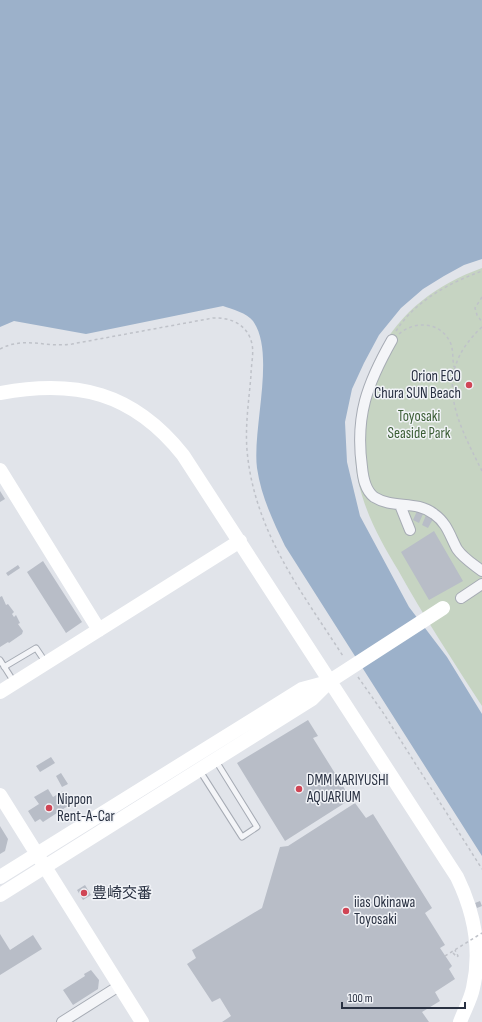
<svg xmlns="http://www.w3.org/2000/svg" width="482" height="1022" font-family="'Sofia Sans Condensed','Noto Sans JP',sans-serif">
	<rect width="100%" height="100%" fill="#e1e4ea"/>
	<path fill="#c6d4c2" d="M482 268V706C453 661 424 617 398 570 381 542 365 513 358 480 350 438 358 391 378 354 401 311 437 284 482 268Z"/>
	<path fill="#9cb1ca" d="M0 0H482V259L464 265 444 276 423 289 401 308 379 335 364 363 352 389 345 422 347 462 360 516 409 607 447 657 482 714V856L285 546C273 521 261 496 257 468 252 429 276 353 253 321 247 313 232 309 223 306L86 334 14 321 0 327Z"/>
	<path fill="#b8bdc7" d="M0 491 5 499 0 502Z
		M417 511 423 514 419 523 413 520Z
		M426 515 433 519 428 528 422 525Z
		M434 531 463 581 429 600 401 552Z
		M43 561 82 622 66 633 27 572Z
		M18 565 20 568 8 576 6 573Z
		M2 596 6 605 8 604 14 612 12 614 14 617 16 615 20 623 18 624 23 631 22 634 9 643 8 642 0 647V597Z
		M308 720 318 736 313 738 351 799 285 841 237 763Z
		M51 757 55 763 40 772 36 766Z
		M61 773 68 784 62 787 56 776Z
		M48 789 53 797 63 791 71 804 43 822 40 819 35 822 28 811 39 804 34 797Z
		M355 803 366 818 373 814 432 908 425 913 445 945 440 948 452 966 449 969 455 979 435 992 440 1001 422 1012 429 1022H222L231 1016 220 998 212 1002 187 964 196 958 192 950 262 908 280 847 288 846Z
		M0 826 8 839 5 851 0 854Z
		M85 885 91 895 83 900 77 890Z
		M480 901 482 906 477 908 475 903Z
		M0 934 10 950 33 935 42 949 0 975Z
		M91 970 99 980 98 989 73 1005 63 990 85 976 84 974Z"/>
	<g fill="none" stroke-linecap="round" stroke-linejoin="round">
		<defs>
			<path id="lane" d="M0 660 14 682
				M4 667 36 648 46 663
				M200 771 242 837 257 827 216 761"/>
			<path id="street" d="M392 340C367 384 355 416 362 467 363 478 365 490 374 497 393 509 416 500 434 514 447 523 450 536 457 549 463 558 473 564 482 571
				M400 505 410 530
				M461 598 482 584
				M62 1022 119 986"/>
		</defs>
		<use href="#lane" stroke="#a6abb4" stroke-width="7"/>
		<use href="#street" stroke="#a6abb4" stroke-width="12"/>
		<path stroke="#bfc2c9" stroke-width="1.5" stroke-dasharray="3 3" stroke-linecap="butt" d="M482 297 475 308 477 315 482 322
			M482 327C431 374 456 419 482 471
			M396 331C415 301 449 283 482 271
			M399 334C414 321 438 321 449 340 454 348 452 358 454 367
			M0 349C24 336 46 348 72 344L213 318C231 317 248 325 252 344 254 354 251 365 251 375 249 400 245 425 247 450 254 531 301 591 343 656
			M358 677 384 714 482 869
			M453 953 457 957 458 956 455 950"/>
		<use href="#lane" stroke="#f4f5f8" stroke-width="5"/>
		<use href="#street" stroke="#f4f5f8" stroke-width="10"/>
		<path stroke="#fff" stroke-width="14" d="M0 393C76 379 133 392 183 455L457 877C474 912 482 949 473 988 471 999 464 1011 460 1022
			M0 470 99 630
			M0 692 240 541
			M0 795 142 1022
			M0 877 302 689 328 682
			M0 895 312 699 330 681 443 608"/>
		<path stroke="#bfc2c9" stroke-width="1.5" stroke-dasharray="3 3" stroke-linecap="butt" d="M445 956 482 933"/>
	</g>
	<g fill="#d04555" stroke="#f1f3f7" stroke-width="1.5">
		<circle cx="469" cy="385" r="4"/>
		<circle cx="299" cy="789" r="4"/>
		<circle cx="49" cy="808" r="4"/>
		<circle cx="84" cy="893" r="4"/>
		<circle cx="346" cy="911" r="4"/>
	</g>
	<g text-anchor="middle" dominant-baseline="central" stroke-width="3" stroke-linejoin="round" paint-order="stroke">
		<g font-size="15" fill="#293142" stroke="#f1f3f7" text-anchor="start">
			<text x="461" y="376" text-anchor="end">Orion ECO<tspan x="461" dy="17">Chura SUN Beach</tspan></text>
			<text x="307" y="780">DMM KARIYUSHI<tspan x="307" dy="17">AQUARIUM</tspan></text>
			<text x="57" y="799">Nippon<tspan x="57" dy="17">Rent-A-Car</tspan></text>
			<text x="92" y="893">豊崎交番</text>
			<text x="354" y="902">iias Okinawa<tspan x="354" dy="17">Toyosaki</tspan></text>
		</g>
		<g font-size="15" fill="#3c5e36" stroke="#f1f3f7">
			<text x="419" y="416">Toyosaki<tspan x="419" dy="17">Seaside Park</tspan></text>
		</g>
	</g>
	<path d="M342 1002v6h123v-6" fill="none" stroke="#293142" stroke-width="2"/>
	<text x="348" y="1002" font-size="12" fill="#293142" stroke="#f1f3f7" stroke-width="3" paint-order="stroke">100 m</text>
</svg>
